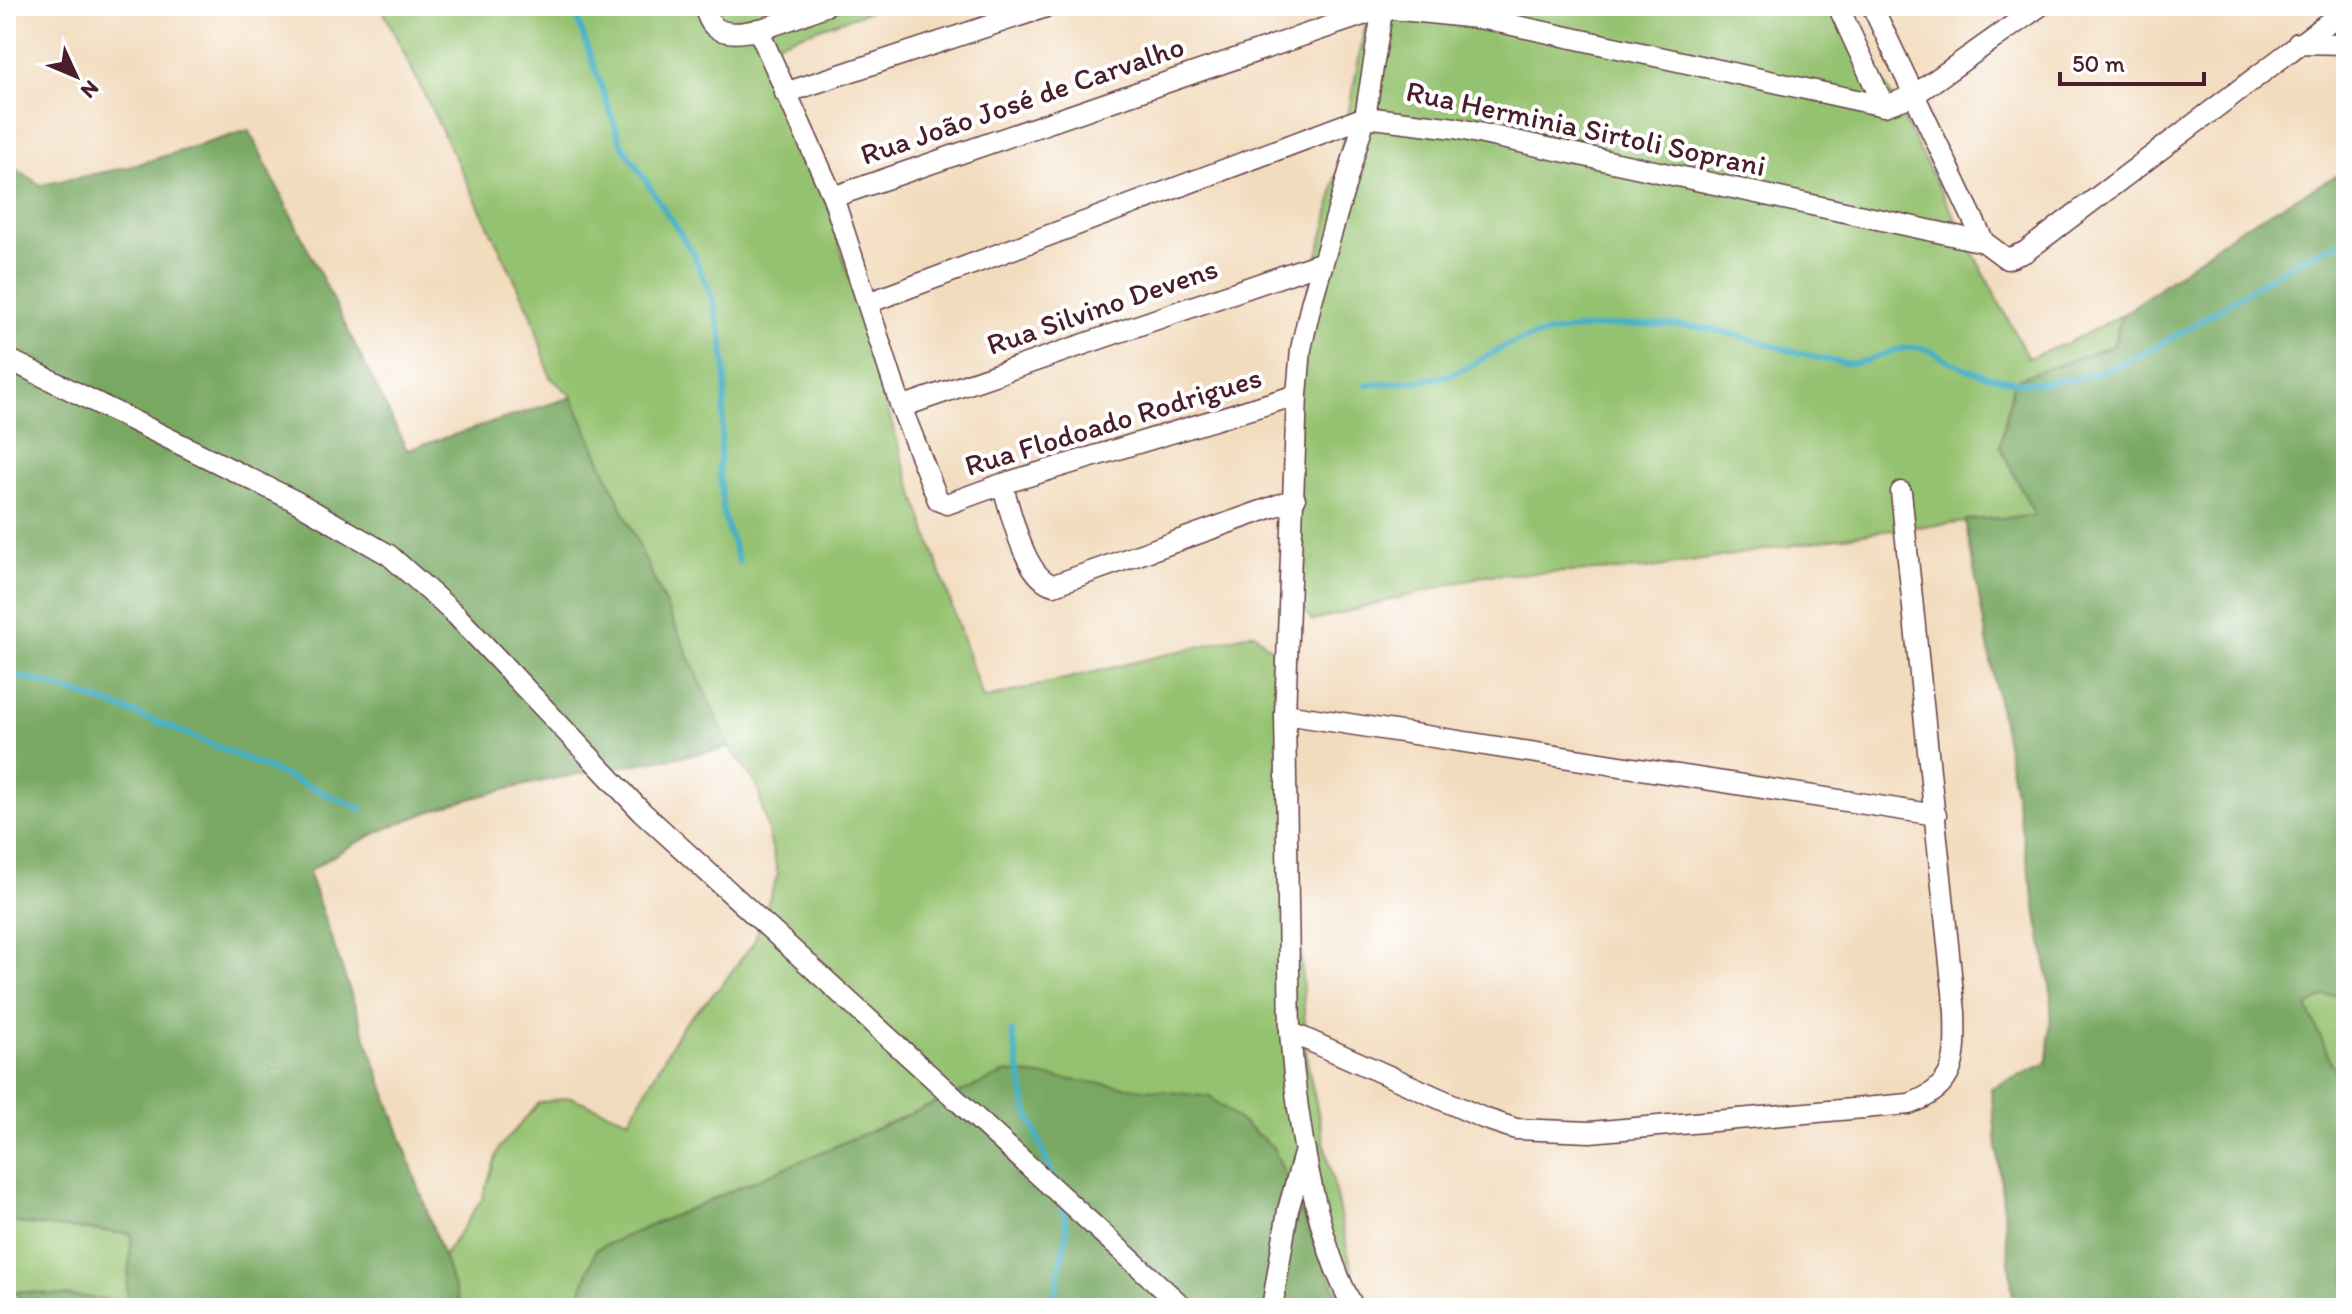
<svg xmlns="http://www.w3.org/2000/svg" width="2352" height="1314" font-family="Itim,sans-serif">
	<rect width="100%" height="100%" fill="#fff"/>
	<filter id="ink" filterUnits="userSpaceOnUse"><feTurbulence type="fractalNoise" baseFrequency=".0125" numOctaves="2"/><feDisplacementMap in="SourceGraphic" scale="16" xChannelSelector="R" yChannelSelector="G"/><feConvolveMatrix kernelMatrix="1 2 1 2 8 2 1 2 1" color-interpolation-filters="sRGB"/></filter>
	<filter id="wash" filterUnits="userSpaceOnUse"><feTurbulence type="fractalNoise" baseFrequency=".006" numOctaves="4" result="noise"/><feDisplacementMap in="SourceGraphic" scale="32" xChannelSelector="R" yChannelSelector="G"/><feGaussianBlur stdDeviation="1.8" result="paint"/><feColorMatrix in="noise" values="0 0 0 0 0 0 0 0 0 0 0 0 0 0 0 0 0 1.4 0 .05"/><feComposite in="paint" operator="in"/></filter>
	<g filter="url(#wash)">
		<rect width="100%" height="100%" fill="#f2dcbe"/>
		<path fill="#95c270" stroke="#70704e" stroke-width="2" d="M381 6H885L773 44 814 159 903 461 983 699 1254 633C1272 649 1290 665 1286 690L1307 1062 1360 1308 1008 1072 596 1249 575 1308H461L443 1257 482 1199 499 1148 539 1103 570 1097 629 1120 682 1026 720 987 754 942 778 874 757 785 730 748 571 395 550 377 532 315Z
			M1369 6H1849L1883 80 2028 358 2068 343 2122 315 2113 346 2014 381 2000 446 2035 516 1894 529 1646 569 1486 575 1312 621 1284 576 1290 356 1328 218Z
			M2346 985V1097L2307 1006 2325 996 2339 995Z
			M6 1222 132 1234 126 1301 17 1291 25 1308H6Z"/>
		<path fill="#78a862" stroke="#616446" stroke-width="2" d="M249 130 407 450 572 397 730 748C588 774 429 788 308 872L461 1308H25L16 1291 126 1301 132 1234 6 1222V163L41 185 129 167Z
			M2346 170V985L2339 995 2325 996 2307 1006 2346 1097V1308H2014L1991 1088 2047 1063 2052 996 1965 520 2035 516 2000 446 2014 380 2113 346 2122 315 2236 231Z
			M1008 1072 1210 1097 1273 1147 1335 1291 1350 1308H575L596 1249Z"/>
		<g fill="none" stroke-linecap="round" stroke-linejoin="round">
			<path stroke="#46b1c4" stroke-width="6" d="M573 6 621 143 693 253 711 295 723 343 726 383 719 469 724 517 739 562
				M1366 385C1397 382 1433 383 1462 370 1480 361 1497 349 1516 342 1563 326 1622 324 1672 325 1731 327 1786 354 1844 363 1871 367 1899 340 1926 349 1935 352 1944 359 1953 363 1981 377 2022 386 2053 382 2160 370 2247 275 2346 240
				M6 673C130 703 245 760 362 809
				M1012 1032 1027 1110 1054 1180
				M1052 1308 1067 1229 1062 1206"/>
		</g>
	</g>
	<g filter="url(#ink)">
		<g fill="none" stroke-linecap="round" stroke-linejoin="round">
			<defs>
				<path id="street" d="M704 6C707 14 709 23 716 28 739 44 800 15 825 6
					M1838 6 1884 106
					M1872 6 1984 242 2007 259 2025 252 2346 9
					M758 29 833 197 901 407 938 500 947 504 1002 484 1297 395
					M2298 43 2346 44
					M785 93 1049 6
					M1884 106 1913 96 2040 6
					M833 197 1383 8 1485 19 1884 106
					M868 303 1365 117 1455 128 1984 242
					M6 358 295 501 389 555 456 615 641 811 1184 1308
					M901 407 1323 262
					M1002 484C1011 510 1024 579 1054 585L1295 499
					M1285 714 1936 815
					M1290 1032 1483 1118 1516 1129 1590 1132 1909 1104C1958 1087 1956 1058 1955 1012L1901 492
					M1272 1308 1288 1210 1305 1150
					M1354 1308C1314 1239 1296 1113 1290 1032L1285 714 1297 395 1301 349 1311 304 1365 117 1383 6"/>
			</defs>
			<use href="#street" stroke="#633b41" stroke-width="23"/>
			<use href="#street" stroke="#fff" stroke-width="20"/>
		</g>
	</g>
	<g text-anchor="middle" dominant-baseline="central" stroke-width="8" stroke-linejoin="round" paint-order="stroke">
		<g font-size="30" fill="#4a1f2b" stroke="#fff">
			<text transform="translate(1022 100) rotate(-19)">Rua João José de Carvalho</text>
			<text transform="translate(1586 128) rotate(12)">Rua Herminia Sirtoli Soprani</text>
			<text transform="translate(1102 306) rotate(-19)">Rua Silvino Devens</text>
			<text transform="translate(1113 421) rotate(-17)">Rua Flodoado Rodrigues</text>
		</g>
	</g>
	<rect width="2352" height="1314" fill="none" stroke="#fff" stroke-width="32"/>
	<g transform="translate(76 76) rotate(134)" stroke="#ffffff" stroke-width="6" paint-order="stroke">
	<path d="M0-6L14 30L0 20L-14 30Z" fill="#4a1f2b"/>
	<text y="-12" font-size="22" font-weight="bold" text-anchor="middle" fill="#4a1f2b">N</text>
	</g>
	<path d="M2060 72v12h144v-12" fill="none" stroke="#4a1f2b" stroke-width="4"/>
	<text x="2072" y="72" font-size="24" fill="#4a1f2b" stroke="#ffffff" stroke-width="6" paint-order="stroke">50 m</text>
</svg>
